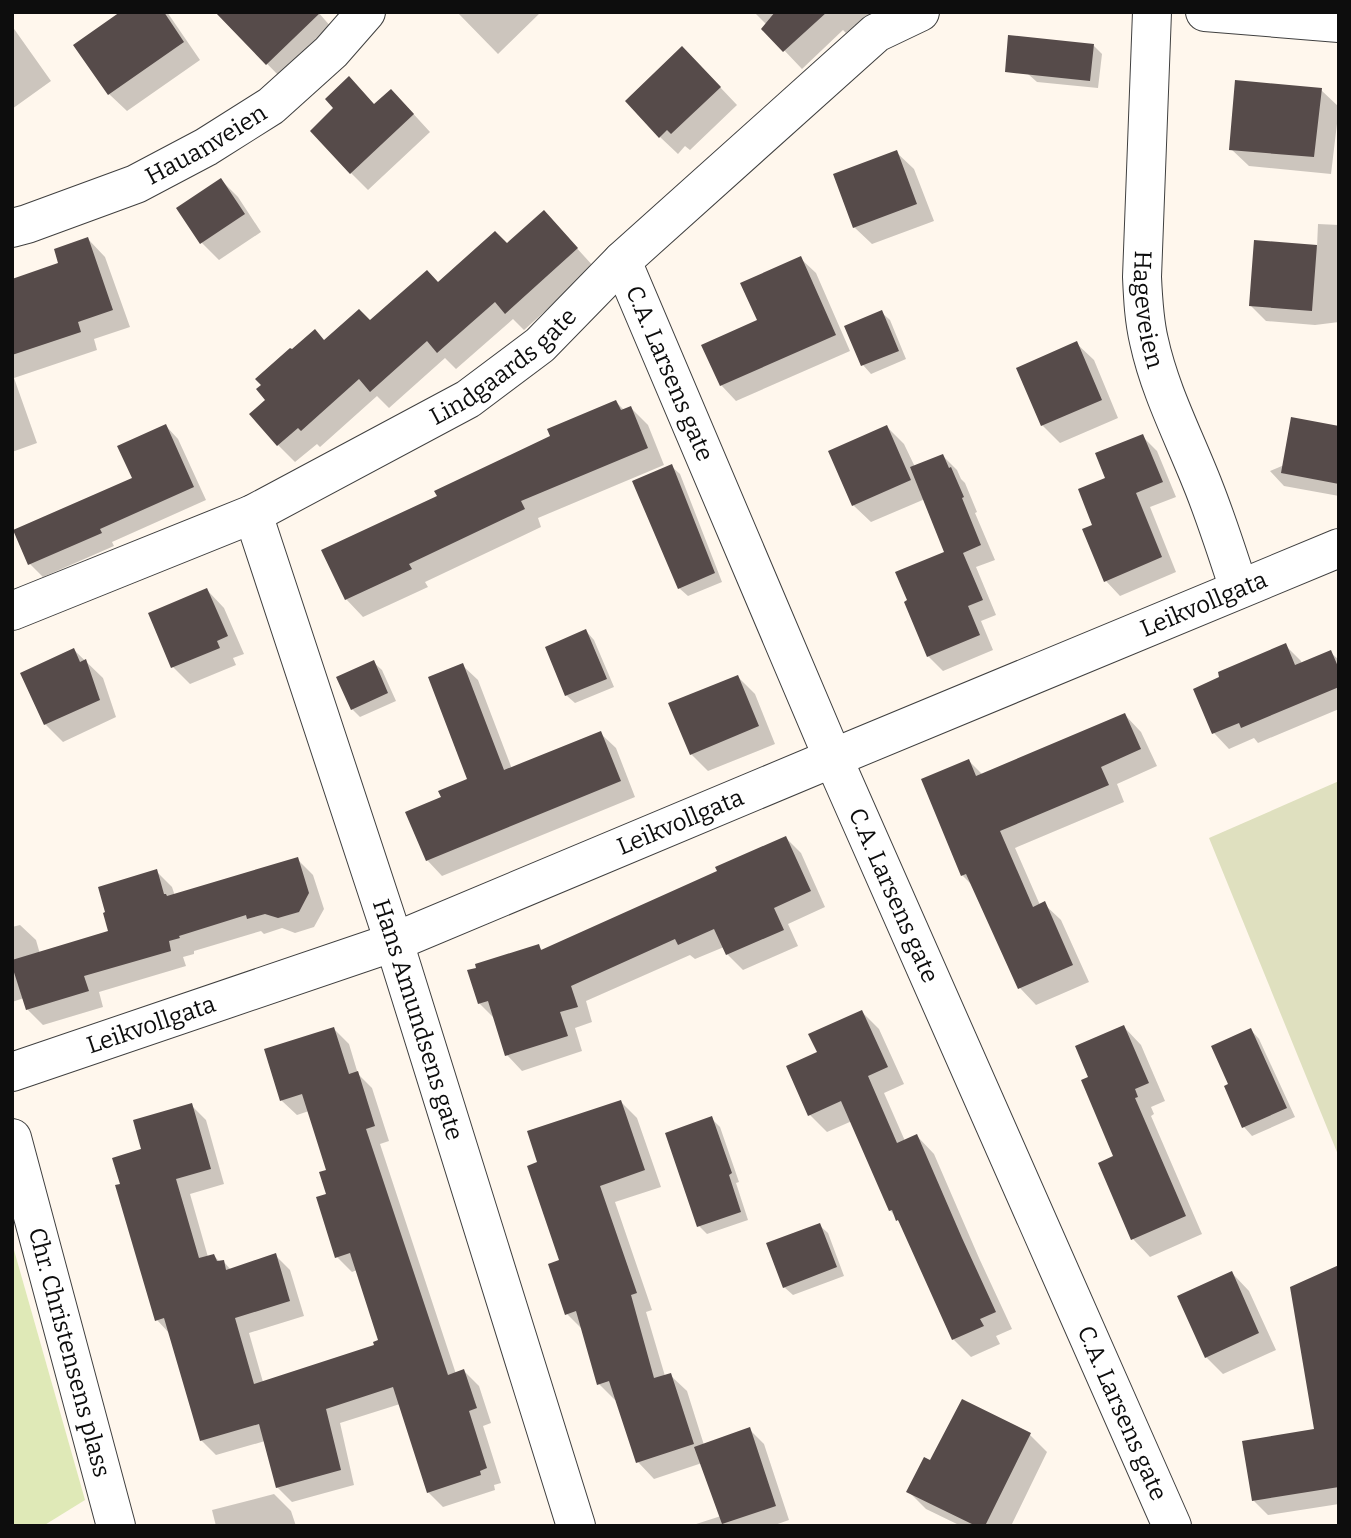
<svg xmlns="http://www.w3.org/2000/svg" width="1351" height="1538" font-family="Bitter,serif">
	<rect width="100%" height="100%" fill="#fff7ed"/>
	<path fill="#dfe9b7" d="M12 1243 85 1500 43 1526H12Z"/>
	<path fill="#dfe0bf" d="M1339 781V1157L1209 838Z"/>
	<path fill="#0003" d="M123 12H167L200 60 127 111 109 94Z
		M318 12 332 28 284 81 228 24Z
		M457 12H541L498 54Z
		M754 12H876L859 28 855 25 846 33 843 30 802 69 764 29 767 25Z
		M12 26 51 81 12 109Z
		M1094 46 1102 54 1098 88 1037 82 1028 74Z
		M700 66 737 105 690 150 685 146 678 154 660 137Z
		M1321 90 1339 107 1331 174 1249 166 1231 149Z
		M375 106 408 108 430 132 368 190 351 173Z
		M896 152 914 169 934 221 872 244 854 227Z
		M221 180 238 197 261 232 219 260 202 243Z
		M544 212 594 267 524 330 513 319 456 369 445 358 389 408 377 396 320 447 317 444 295 462 278 445 325 341 370 322 507 245Z
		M1318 224 1339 225V322L1315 325 1266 321 1250 305 1317 247Z
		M88 239 105 257 130 327 94 339 97 350 14 378 37 443 12 452V303L60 264Z
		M800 258 816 273 850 351 736 401 721 385 759 321Z
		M881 312 890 320 906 359 871 374 863 365Z
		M1076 343 1094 360 1118 418 1060 443 1042 425Z
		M616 402 624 410 631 408 648 425 664 465 538 518 541 527 425 582 428 587 363 617 346 599 439 497Z
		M166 426 178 439 206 500 112 542 114 546 43 577 30 564 16 531 134 479Z
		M887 427 904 444 915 467 943 456 957 470 961 479 965 483 977 512 975 513 995 560 976 567 996 615 981 621 993 650 943 671 928 656 946 553 925 499 871 522 853 505Z
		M1142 436 1157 451 1176 497 1150 507 1176 572 1120 596 1106 581 1094 526 1107 479Z
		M1339 442V496L1284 486 1270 471Z
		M671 466 680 474 722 582 688 596 679 588Z
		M207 590 224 608 244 654 233 658 236 665 190 684 173 667Z
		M586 631 594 640 614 687 575 703 566 695Z
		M1285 645 1301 661 1302 664 1330 652 1339 660V709L1258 743 1254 738 1229 749 1214 733 1195 690Z
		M74 650 103 678 116 717 63 742 45 724 22 674Z
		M373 662 382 670 396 701 360 717 352 709Z
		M462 665 478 680 512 769 600 733 616 748 635 797 442 876 427 860 443 798 469 780Z
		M738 677 755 694 775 744 708 771 691 754Z
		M1125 715 1141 732 1157 766 1117 784 1124 802 1015 848 1040 905 1044 904 1061 920 1089 982 1036 1005 1020 988 974 887 962 875 969 761 983 775Z
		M786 838 801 853 825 907 788 924 798 946 743 970 727 954 724 947 695 959 690 955 586 1001 592 1022 575 1028 582 1051 522 1071 507 1055 496 1020 479 1003 538 946 543 951 719 872Z
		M297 859 313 875 324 909 314 927 295 933 282 928 264 934 261 931 194 951V954L183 957 186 966 99 992 103 1007 43 1025 27 1009 24 998 12 1002V927L20 925 36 940 40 954 110 932 156 871 172 887 175 896Z
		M862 1012 879 1029 904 1084 884 1093 905 1141 917 1136 934 1154 979 1258 1012 1329 996 1336 1000 1344 971 1357 953 1339 901 1224 890 1210 852 1121 827 1132 810 1115 819 1053Z
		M1124 1027 1141 1045 1165 1101 1151 1107 1154 1114 1151 1116 1202 1234 1150 1257 1133 1239 1116 1157 1090 1078Z
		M334 1029 349 1044 358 1074 372 1088 389 1141 380 1144 456 1374 464 1371 479 1386 491 1423 483 1426 501 1483 494 1485 495 1490 443 1507 428 1492 400 1404 340 1423 354 1485 292 1502 277 1487 265 1441 216 1455 201 1440 170 1334 157 1320 122 1185 143 1151 191 1105 206 1120 224 1184 190 1194 208 1257 214 1256 220 1262 223 1261 231 1270 275 1255 290 1270 304 1316 249 1333 263 1382 376 1346 380 1341 357 1270 352 1272 337 1257 329 1195 328 1171 309 1111 297 1115 282 1101 266 1050Z
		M1251 1030 1259 1039 1295 1117 1252 1136 1244 1127 1226 1087 1231 1085Z
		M621 1102 637 1118 661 1187 615 1202 652 1310 646 1312 665 1376 670 1375 687 1391 704 1445 749 1429 764 1444 789 1520 772 1526H690L721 1516 702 1463 654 1479 638 1462 617 1400H615L599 1384 583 1330 567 1314 561 1261 540 1163Z
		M711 1118 720 1127 739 1182 736 1183 748 1220 707 1234 699 1226Z
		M819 1225 828 1233 844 1276 793 1295 784 1287Z
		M1339 1267V1504L1268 1515 1254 1501 1316 1431Z
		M1232 1273 1249 1291 1276 1350 1223 1374 1206 1357Z
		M1030 1435 1047 1452 1011 1526H961L926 1509 908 1491 931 1463Z
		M274 1494 291 1511 296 1526H216L212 1510Z"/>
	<path fill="#564b4a" d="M120 12H164L184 42 108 95 73 45Z
		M215 12H321L266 65Z
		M775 12H827L783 52 761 29Z
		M1008 35 1094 44 1090 81 1005 72Z
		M682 46 721 87 671 134 667 130 659 138 625 101Z
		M349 76 374 104 391 89 414 114 350 174 310 131 333 108 325 99Z
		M1235 80 1322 88 1314 157 1229 150Z
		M897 150 917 204 853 228 833 174Z
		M221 178 245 214 200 244 176 208Z
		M544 210 578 248 505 314 495 302 437 353 427 341 370 392 359 379 301 431 298 428 277 446 249 414 265 400 256 389 261 385 255 379 290 348 292 349 315 329 324 340 359 309 370 320 427 270 438 282 495 231 507 243Z
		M88 237 113 310 78 322 81 332 12 355V279L58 263 54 249Z
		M1254 240 1317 245 1312 311 1249 306Z
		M801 256 836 335 720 386 701 345 757 320 740 283Z
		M882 310 899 351 861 366 844 326Z
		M1077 341 1102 400 1041 426 1016 368Z
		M616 400 621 410 631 406 648 448 521 501 525 509 409 564 412 569 345 600 321 550 437 496 434 491 550 436 547 429Z
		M1291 417 1339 426V484L1281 473Z
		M166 424 194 487 100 529 102 533 28 565 13 530 132 478 117 446Z
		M887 425 911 480 852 506 828 451Z
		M1143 434 1163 482 1136 493 1162 557 1104 582 1082 529 1092 525 1078 489 1105 478 1095 453Z
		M943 454 949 468 951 467 964 497 962 498 981 545 963 553 983 600 968 606 980 635 927 657 904 602 907 600 895 572 944 552 910 467Z
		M672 464 715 573 678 589 632 481Z
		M207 588 228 636 217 641 220 648 171 668 148 613Z
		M586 629 607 679 565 696 545 647Z
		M1286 643 1295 665 1331 650 1339 669V687L1241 728 1239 723 1212 734 1193 689 1219 677 1218 672Z
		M74 648 80 662 86 659 100 700 44 725 20 673Z
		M374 660 388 693 351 710 336 677Z
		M463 663 504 770 601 731 621 781 426 861 405 812 441 797 438 791 467 779 428 677Z
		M738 675 759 726 690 755 668 703Z
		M1125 713 1141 749 1101 767 1109 785 1000 831 1033 907 1045 901 1073 965 1018 989 966 874 961 876 921 779 969 759 976 776Z
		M786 836 811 891 774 908 784 930 726 955 714 929 678 945 675 939 571 986 578 1007 560 1012 568 1036 505 1056 488 1001 478 1004 467 970 476 968 475 964 539 944 541 950 717 871 715 867Z
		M298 857 309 893 299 912 278 918 265 914 247 919 246 915 179 936 180 938 169 941 171 951 84 976 89 991 26 1010 12 966V960L108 931 103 913 105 912 98 887 157 869 164 894H166L167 896Z
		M862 1010 888 1067 868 1076 897 1143 917 1134 962 1238 996 1312 980 1319 984 1326 952 1340 898 1220 896 1221 892 1210 889 1211 841 1101 808 1116 786 1066 817 1052 808 1034Z
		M1124 1025 1149 1083 1135 1089 1138 1097 1135 1098 1186 1216 1131 1240 1098 1163 1113 1156 1081 1080 1088 1077 1075 1046Z
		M334 1027 349 1074 358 1071 375 1126 366 1129 448 1375 464 1369 477 1408 469 1411 487 1468 480 1471 481 1475 427 1493 393 1387 326 1409 341 1470 276 1488 259 1424 200 1441 164 1318 155 1321 115 1185 120 1184 112 1158 141 1149 133 1120 192 1103 211 1169 176 1179 199 1258 214 1254 217 1261 224 1260 226 1270 276 1253 290 1301 235 1318 254 1384 374 1345 373 1342 378 1340 350 1253 335 1258 316 1197 326 1194 319 1172 326 1170 302 1094 280 1101 264 1049Z
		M1251 1028 1287 1108 1242 1128 1224 1086 1228 1084 1211 1046Z
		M621 1100 645 1170 600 1186 637 1293 631 1295 654 1378 671 1373 694 1444 636 1463 609 1381 597 1385 576 1311 565 1315 548 1264 559 1260 527 1166 537 1162 527 1131Z
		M712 1116 732 1173 729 1175 741 1212 697 1227 665 1133Z
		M820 1223 837 1267 783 1288 766 1243Z
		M1339 1265V1487L1252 1501 1242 1441 1314 1429 1290 1287Z
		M1232 1271 1259 1333 1205 1358 1177 1296Z
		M962 1399 1031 1433 985 1526H976L906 1492 924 1457 930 1460Z
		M750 1427 776 1506 722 1524 694 1447Z"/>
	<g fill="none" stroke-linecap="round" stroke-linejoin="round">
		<defs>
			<g id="minor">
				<path id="s1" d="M1152 12 1142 277C1143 299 1144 320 1149 341 1160 392 1185 439 1204 488 1217 521 1228 555 1239 589"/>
				<path d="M1205 12 1339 23"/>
				<path id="s2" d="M12 228 27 224 136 184 206 147 271 106 331 52 366 12"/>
				<path id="s3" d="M622 261 833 758 1172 1526"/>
				<path id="s4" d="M253 514 394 942 576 1526"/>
				<path id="s5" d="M12 611 253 514 468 399 540 345 622 261 876 33 920 12"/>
				<path id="s6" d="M12 1072 394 942 833 758 1339 548"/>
				<path id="s7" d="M12 1138 116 1526"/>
			</g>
		</defs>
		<use href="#minor" stroke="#404040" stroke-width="40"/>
		<use href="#minor" stroke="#fff" stroke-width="38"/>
	</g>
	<g text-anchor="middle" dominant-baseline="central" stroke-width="7" stroke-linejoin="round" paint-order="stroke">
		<g font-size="24" fill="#0d0d0d" stroke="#fff">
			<text stroke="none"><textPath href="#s2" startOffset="212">Hauanveien</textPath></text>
			<text stroke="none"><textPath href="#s1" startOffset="298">Hageveien</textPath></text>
			<text stroke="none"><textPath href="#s5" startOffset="551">Lindgaards gate</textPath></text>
			<text stroke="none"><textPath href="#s3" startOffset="122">C.A. Larsens gate</textPath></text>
			<text stroke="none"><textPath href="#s6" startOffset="1281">Leikvollgata</textPath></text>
			<text stroke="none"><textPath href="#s6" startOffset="714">Leikvollgata</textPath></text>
			<text stroke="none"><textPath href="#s3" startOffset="690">C.A. Larsens gate</textPath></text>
			<text stroke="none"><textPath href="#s4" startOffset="532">Hans Amundsens gate</textPath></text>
			<text stroke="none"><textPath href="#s6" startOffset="147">Leikvollgata</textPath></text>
			<text stroke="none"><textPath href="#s7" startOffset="222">Chr. Christensens plass</textPath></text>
			<text stroke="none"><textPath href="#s3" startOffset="1256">C.A. Larsens gate</textPath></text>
		</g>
	</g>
	<rect width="1351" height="1538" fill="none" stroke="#0d0d0d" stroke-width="28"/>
</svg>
